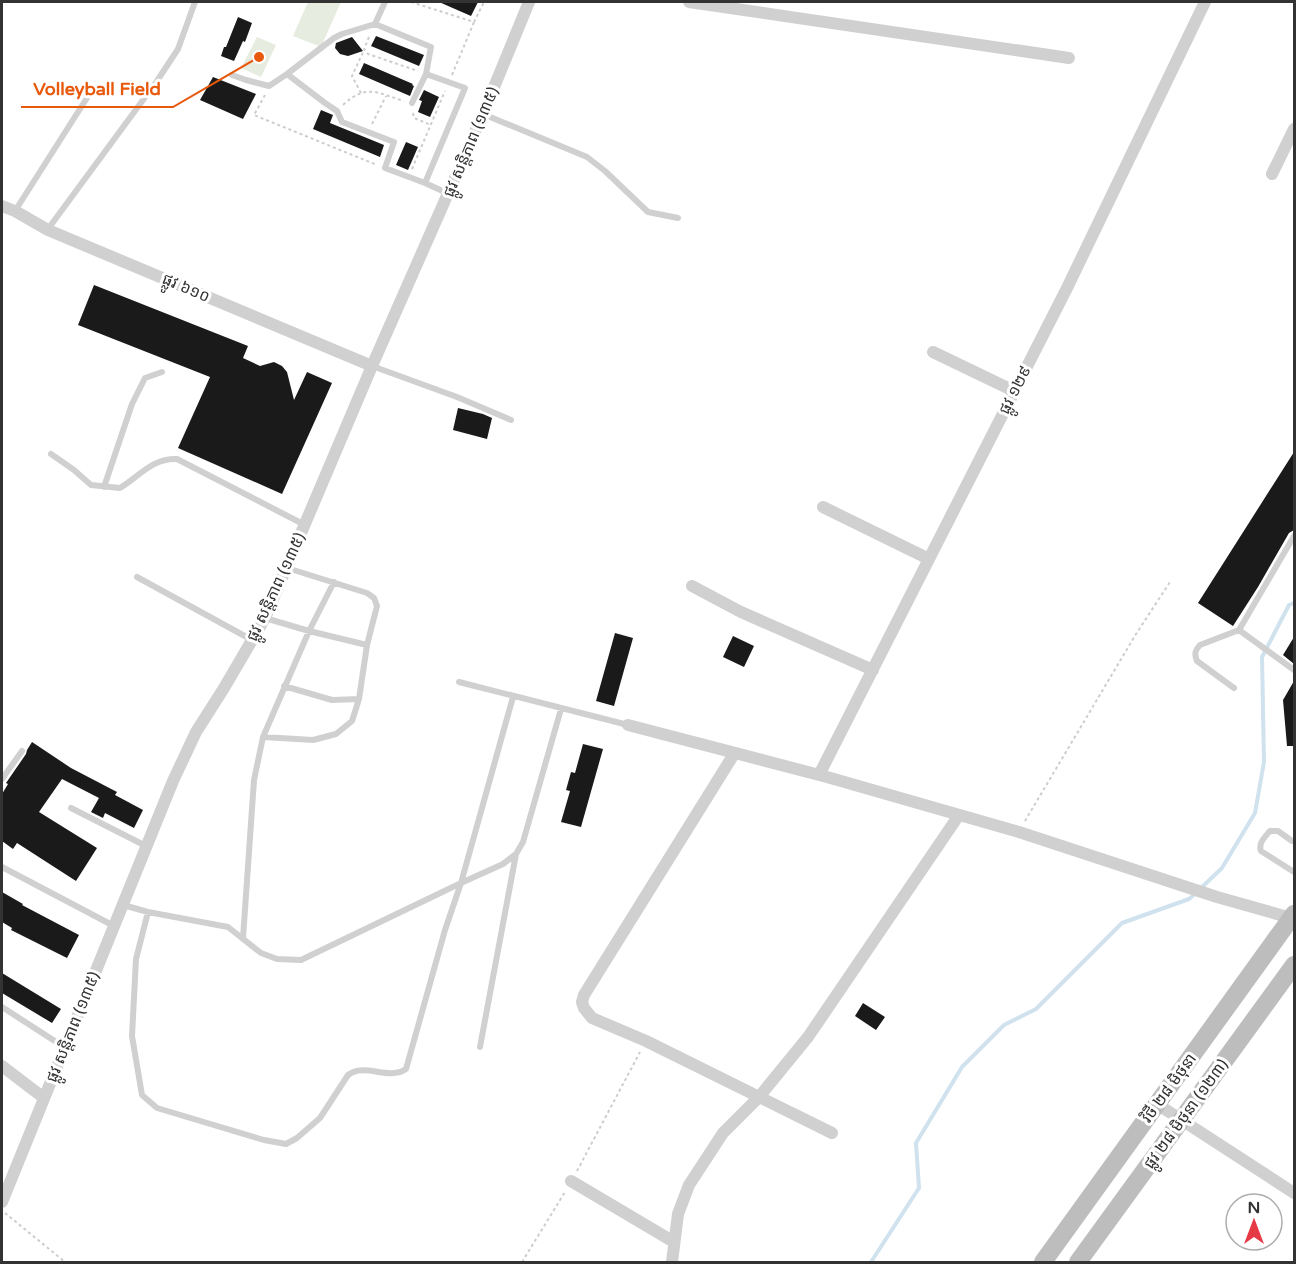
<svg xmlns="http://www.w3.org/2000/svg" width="1296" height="1264" font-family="'Varela Round','Noto Sans Khmer',sans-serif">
	<rect width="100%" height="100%" fill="#fff"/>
	<path fill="#e6ecdf" d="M308 2H341L321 47 293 36Z
		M257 37 276 45 261 77 241 68Z"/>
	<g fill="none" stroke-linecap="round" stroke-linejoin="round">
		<path stroke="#cfe2ee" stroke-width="4" d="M1201 888 1222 868 1255 813 1264 762 1262 657 1289 605 1294 603
			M871 1262 919 1188 916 1143 962 1067 1004 1025 1036 1009 1122 923 1189 899 1196 893"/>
	</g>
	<path fill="#1a1a1a" d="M439 2H478L471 16Z
		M238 17 252 23 245 42 243 41 234 61 221 56 224 47H226Z
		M376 36 424 55 419 66 371 46Z
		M352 37 363 51 348 56 340 54 335 48 336 43Z
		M364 63 413 84 412 85 414 86 410 96 359 74Z
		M213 77 256 94 243 119 200 100Z
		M424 90 439 97 430 117 418 112 422 101 419 100Z
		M321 110 333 115 330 123 384 145 380 157 313 129Z
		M406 142 418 147 408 170 396 165Z
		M94 285 248 346 243 358 260 366 274 362 282 366 287 372 294 400 307 372 332 383 282 494 178 448 210 377 78 325Z
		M458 408 483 414 492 418 487 439 453 430Z
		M1294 452V530L1289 533 1258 587 1233 626 1198 603Z
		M615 633 633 638 614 706 596 701Z
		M733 636 754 646 744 667 723 657Z
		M1294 637V664L1283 655Z
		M1294 681V746H1287L1283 700Z
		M32 742 71 768 117 792 115 795 143 810 134 828 105 813 103 818 91 812 99 798 62 779 39 812 97 848 76 881 17 843 13 849 2 841V794L8 784 6 783 26 754 27 750Z
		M583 744 603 749 581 827 561 822 570 791 566 790 571 772 575 773Z
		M2 892 23 904 22 905 79 935 67 958 11 930 12 928 2 922Z
		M2 973 61 1009 52 1023 2 993Z
		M863 1003 885 1017 876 1030 855 1016Z"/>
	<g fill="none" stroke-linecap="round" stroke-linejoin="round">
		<path stroke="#cdcdcd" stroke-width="2" stroke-dasharray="3 3" stroke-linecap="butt" d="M411 2 474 22 484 2
			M369 37 364 49 368 54 418 71
			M452 75 474 22
			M361 93 352 76 364 50
			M265 95 254 115 377 165
			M343 105C367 83 377 93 404 101
			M413 113 414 118 431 125
			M372 124 386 96
			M412 169 445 91
			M1025 821 1136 634 1170 582
			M577 1171 640 1052
			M5 1213 65 1262
			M522 1262 565 1192"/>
		<path stroke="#d0d0d0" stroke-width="6" d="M375 24 431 47 426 74 465 88 425 183 449 194
			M287 74 325 103 337 111 342 122 394 142 385 168 425 183
			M232 75 246 80 269 86 287 74 334 38 342 34 375 24 385 2
			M412 103 426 74
			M483 114 587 157 605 171 648 212 678 218
			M15 211 92 90
			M48 229 157 81 178 49 195 2
			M372 366 457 397 511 420
			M51 454 74 470 91 485 120 488C140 476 152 458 177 459L305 525
			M104 487 132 404 145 378 162 372
			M1294 536 1239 630 1294 670
			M137 577 252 640
			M265 618 309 631 367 645
			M459 682 628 725
			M284 686 332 700 359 699 367 645 377 606 374 598 367 593 287 568
			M1234 688 1197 661C1194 654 1195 650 1200 645L1239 630
			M263 737 313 740 336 734 352 721 359 699
			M2 779 22 751
			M71 808 146 846
			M1292 841 1278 831H1270C1265 837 1258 843 1261 851L1294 872
			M2 867 114 926
			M123 905 148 912 228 927 261 953 277 959 301 960 461 883 503 864 516 854 523 842 561 709
			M148 912 136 959 132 1036 142 1095 157 1108 264 1140 286 1144 297 1138 320 1118 348 1075C365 1062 388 1081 406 1069L445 930 461 883 513 697
			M243 938 254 780 263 737 309 631 334 582
			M2 1007 64 1047
			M480 1047 516 854"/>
		<path stroke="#d0d0d0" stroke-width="12" d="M689 2 1069 58
			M1272 174 1294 129
			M2 206 15 211 48 230 372 366
			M933 352 1014 391
			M823 507 929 559
			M692 586 741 612 873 670
			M628 725 827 777 1019 832 1217 897 1291 918 1294 920
			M734 754 584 995 582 1002 584 1008 592 1018 646 1041 832 1133
			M819 775 1067 288 1205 2
			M2 1066 44 1098
			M1157 1104 1294 1193
			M571 1181 674 1242
			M2 1202 173 781 196 732 224 688 265 618 372 366 483 114 529 2
			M672 1262 678 1214 689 1185 723 1133 759 1097 808 1037 959 815"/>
		<path stroke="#bdbdbd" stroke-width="18" d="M1043 1262 1294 914
			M1078 1262 1294 965"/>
	</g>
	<g text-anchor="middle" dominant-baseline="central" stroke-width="6" stroke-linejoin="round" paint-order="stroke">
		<g font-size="16" fill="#333" stroke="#fff">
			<text transform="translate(471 142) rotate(-67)">ផ្លូវ សន្តិភាព (១៣៥)</text>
			<text transform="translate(186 288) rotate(23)">ផ្លូវ ៦១០</text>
			<text transform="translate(1015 390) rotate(-63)">ផ្លូវ ១២៩</text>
			<text transform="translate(276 587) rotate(-65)">ផ្លូវ សន្តិភាព (១៣៥)</text>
			<text transform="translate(73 1027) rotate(-68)">ផ្លូវ សន្តិភាព (១៣៥)</text>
			<text transform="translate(1169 1088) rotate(-54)">វិថី ២៨ មិថុនា</text>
			<text transform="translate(1186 1114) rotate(-54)">ផ្លូវ ២៨ មិថុនា (១២៣)</text>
		</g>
	</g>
	<path fill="none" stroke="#e8590c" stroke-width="2" d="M259 57L173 107H21"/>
	<circle fill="#e8590c" stroke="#fff" stroke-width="2" cx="259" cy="57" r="6"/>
	<g font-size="18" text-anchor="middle" font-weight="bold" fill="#e8590c" stroke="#fff" stroke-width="6" stroke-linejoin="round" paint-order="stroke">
		<text x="97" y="95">Volleyball Field</text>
	</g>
	<rect width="1296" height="1264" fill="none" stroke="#333333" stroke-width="6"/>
	<g transform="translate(1254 1222)"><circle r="28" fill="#ffffff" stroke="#adadad" stroke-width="1.5"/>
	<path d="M0-4.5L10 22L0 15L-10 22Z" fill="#e63946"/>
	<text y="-9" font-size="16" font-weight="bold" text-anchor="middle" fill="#333333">N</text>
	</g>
</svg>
